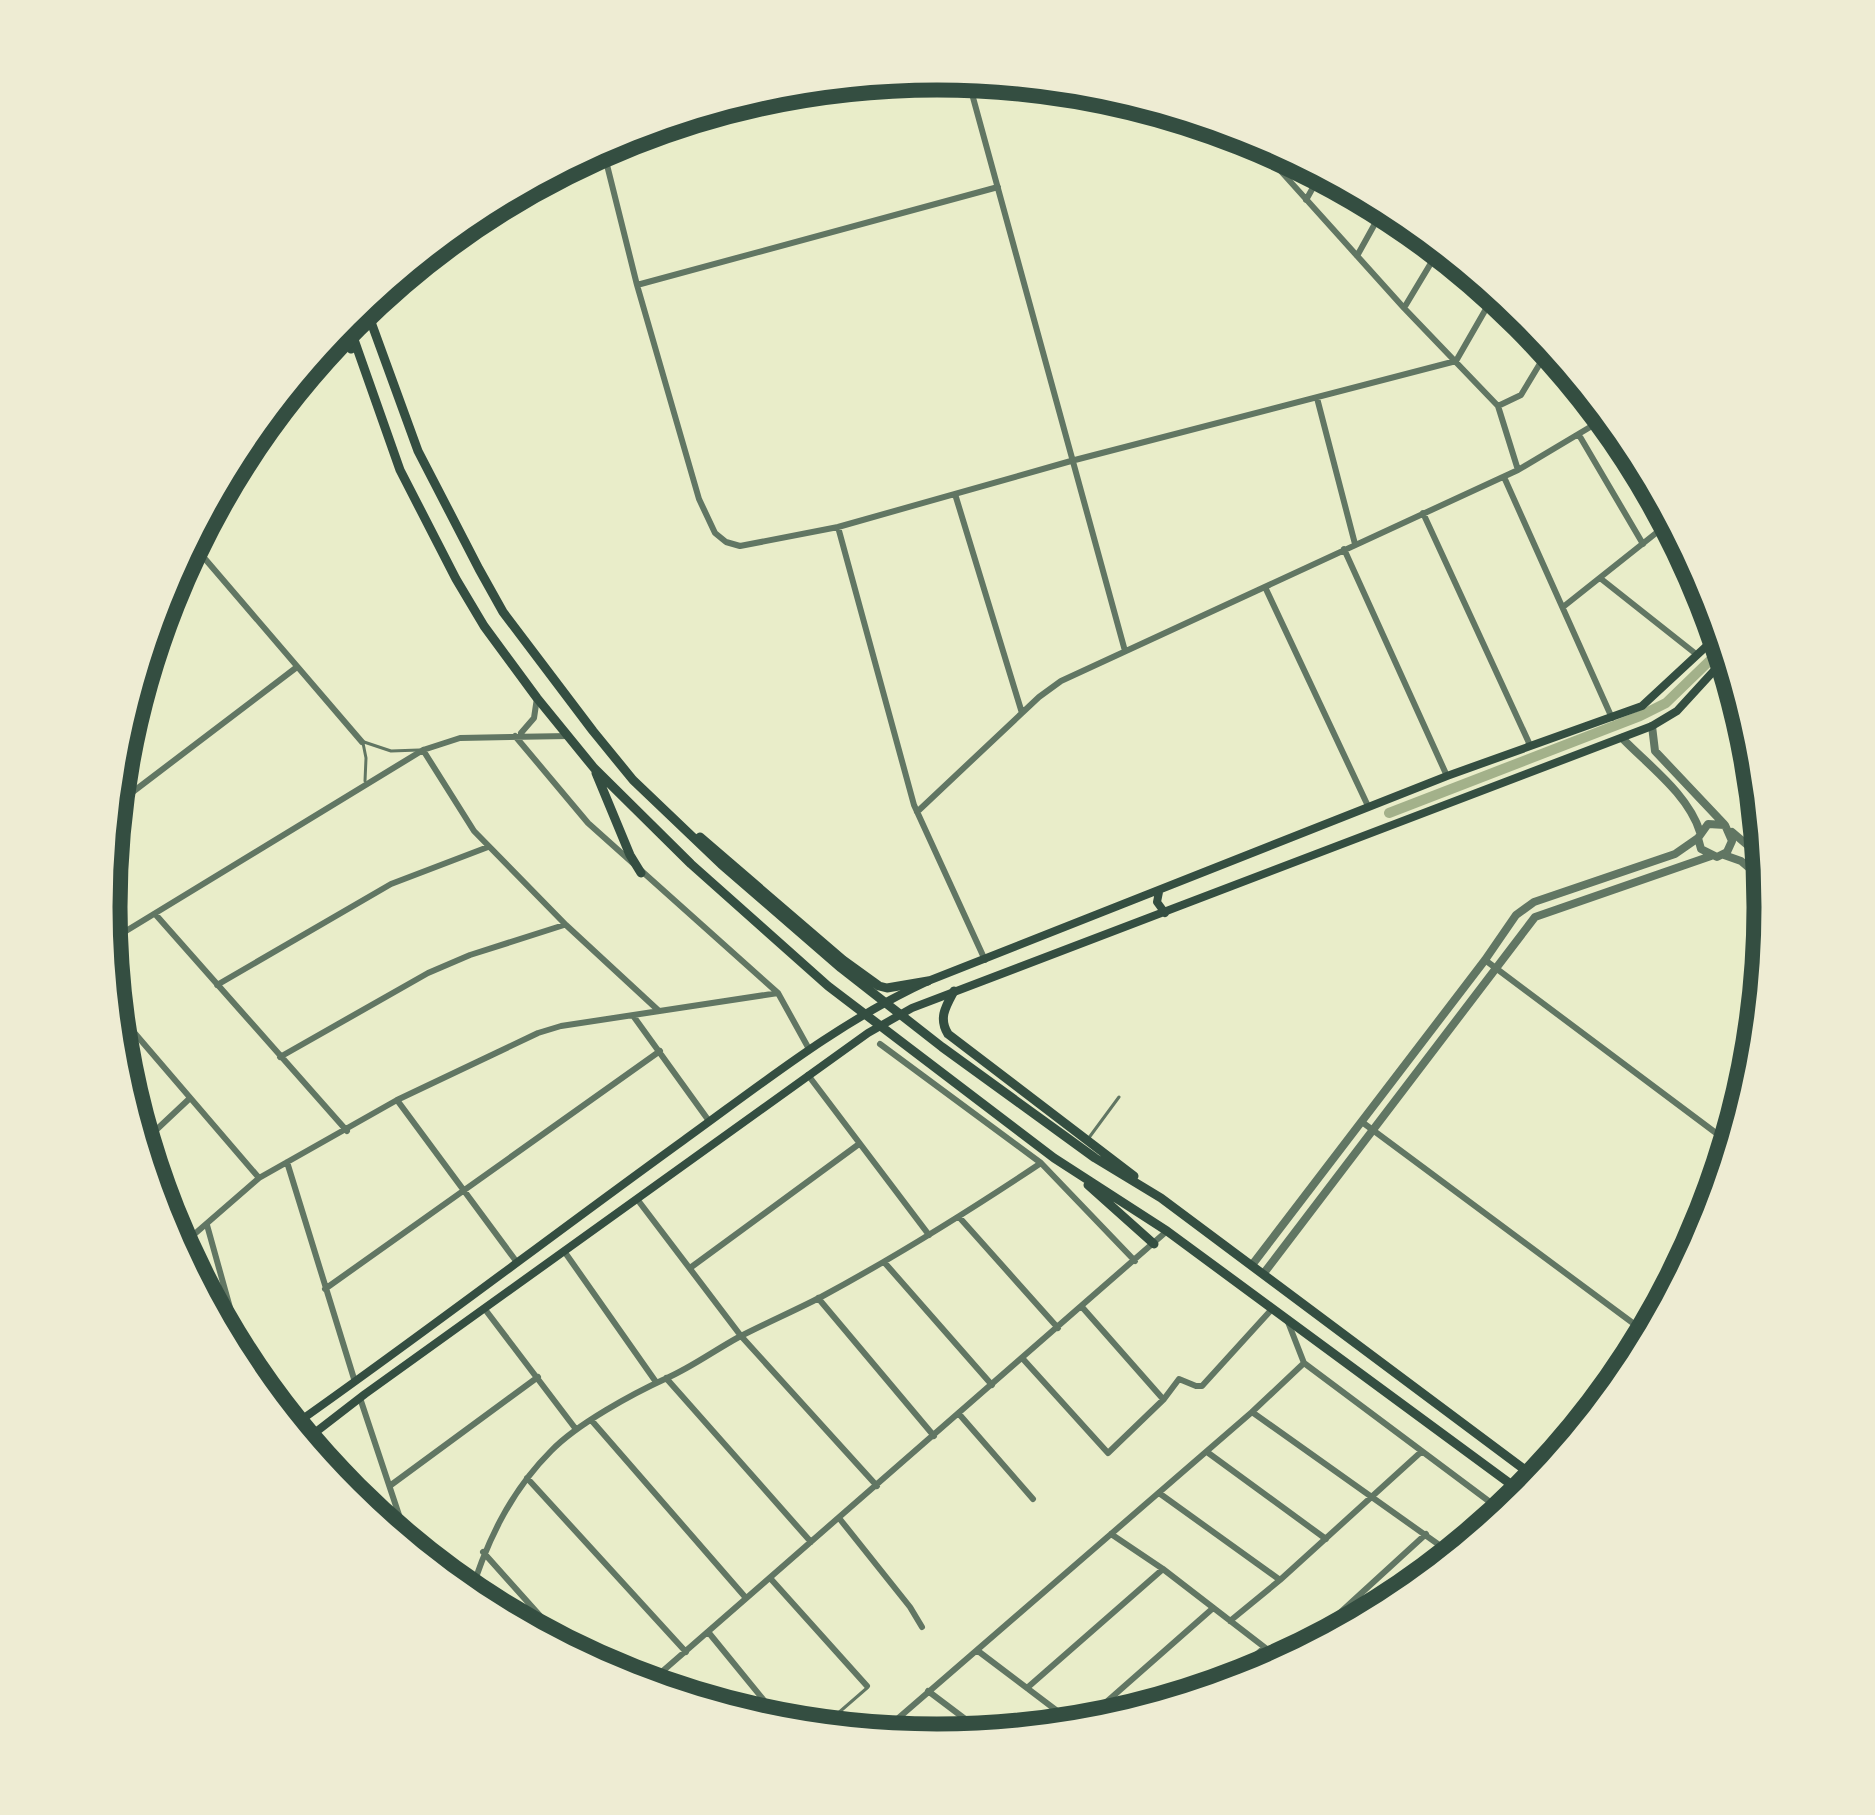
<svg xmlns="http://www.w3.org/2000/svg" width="1875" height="1815" font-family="Rubik,sans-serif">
	<rect width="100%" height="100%" fill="#e9edc9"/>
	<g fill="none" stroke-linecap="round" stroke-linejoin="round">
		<path stroke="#a3b18a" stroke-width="10" d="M1389 813 1640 716 1666 703 1729 642"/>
		<path stroke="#617663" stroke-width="3" d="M364 742 391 751 419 750
			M363 743 366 758 365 781
			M1088 1139 1119 1097
			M814 1734 867 1688"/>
		<path stroke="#617663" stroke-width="6" d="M966 72 1125 651
			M1242 128 1404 308 1498 406 1518 470
			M601 141 637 285 699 499 715 533 726 542 740 546 838 527 1071 461 1456 361 1498 288
			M1306 200 1324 168
			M1357 256 1387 202
			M637 285 998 187
			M1404 308 1443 243
			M1317 398 1355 544
			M1498 406 1521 395 1553 342
			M1579 435 1643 544
			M1504 477 1612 718
			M955 494 1022 713
			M1423 513 1530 745
			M838 527 914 805 985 960
			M188 539 362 742
			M1344 549 1447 776
			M1600 578 1696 654
			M1265 587 1368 806
			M1563 607 1675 518
			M521 733 534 718 537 698
			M1748 733 1755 728
			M515 736 588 823 778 993 809 1049
			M423 750 474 831 566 925 659 1011
			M109 810 297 667
			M917 812 1039 697 1061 681 1518 470 1612 414
			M1755 852 1770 843
			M156 915 347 1131
			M103 945 423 750 460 738 569 736
			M1485 960 1736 1148
			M217 985 391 884 488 847
			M108 1002 259 1178
			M634 1017 709 1121
			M880 1044 1041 1163 1135 1261
			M280 1057 428 973 470 955 564 925
			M808 1075 929 1235
			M397 1100 516 1261
			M1362 1122 1653 1338
			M138 1147 188 1100
			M287 1162 355 1382
			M637 1199 741 1336 877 1486
			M959 1217 1058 1328
			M207 1225 234 1322 260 1397
			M175 1251 259 1178 397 1100 538 1033 561 1026 778 993
			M564 1251 656 1382
			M884 1262 992 1385
			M690 1268 859 1144
			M325 1289 660 1051
			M818 1298 934 1436
			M1082 1307 1163 1399
			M484 1308 575 1428
			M1288 1322 1304 1363
			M220 1335 234 1322
			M1023 1359 1108 1453 1164 1399 1179 1379 1196 1386H1202L1272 1309
			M1304 1363 1510 1517
			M666 1378 811 1542
			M360 1398 413 1557
			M1252 1412 1459 1559
			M959 1414 1033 1499
			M592 1421 746 1598
			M1207 1452 1326 1539
			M527 1478 686 1652
			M391 1485 538 1377
			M1159 1493 1280 1580
			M362 1514 403 1525
			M839 1518 910 1607 922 1627
			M1111 1534 1163 1569 1289 1666
			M483 1552 585 1666
			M770 1578 867 1686
			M468 1602C485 1545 509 1493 551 1451 577 1424 632 1394 667 1378 692 1367 715 1350 739 1337 766 1323 794 1311 821 1297 897 1256 969 1211 1041 1163
			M1230 1621 1280 1580 1421 1452
			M709 1633 789 1731
			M978 1651 1085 1732
			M1285 1663 1426 1534
			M1027 1688 1163 1569
			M641 1690 1167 1231
			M928 1691 993 1740
			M1208 1697 1264 1648
			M1078 1727 1212 1609
			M881 1733 893 1742
			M873 1740 1252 1412 1304 1363"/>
		<path stroke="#617663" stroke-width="8" d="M1652 726 1655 751 1724 824
			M1622 738C1649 766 1688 794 1700 832
			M1732 832 1772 866
			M1724 855 1741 861 1774 889
			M1252 1265 1485 960 1516 915 1534 902 1675 854 1698 838 1708 824 1725 825 1732 841 1727 852 1717 857 1701 849 1698 838
			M1264 1273 1535 917 1711 856"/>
		<path stroke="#344e41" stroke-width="8" d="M1159 892 1157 902 1165 913
			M287 1430C421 1336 551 1236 684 1140 763 1083 839 1022 928 981L1447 776 1642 706 1725 629
			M299 1445 365 1394 868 1033 912 1008 1652 726 1677 711 1732 651"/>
		<path stroke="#344e41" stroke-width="9" d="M363 300 418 451 479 569 503 612 593 731 633 780 721 864 841 968 942 1047 1095 1158 1161 1198 1544 1484
			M345 314 400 470 456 579 484 626 537 698 594 768 691 864 828 986 1054 1158 1167 1231 1531 1499
			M339 321 351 349
			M596 773 630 855 641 873
			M700 837 843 960 879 986 887 988 928 981
			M954 991C946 1006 938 1018 948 1034L1134 1176
			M1088 1185 1154 1244"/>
	</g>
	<path d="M0 0H1875V1815H0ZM120 907a817 817 0 1 1 1634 0a817 817 0 1 1-1634 0Z" fill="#eeecd3" fill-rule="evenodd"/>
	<path fill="none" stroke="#344e41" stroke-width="15" d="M120 907a817 817 0 1 1 1634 0a817 817 0 1 1-1634 0Z"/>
</svg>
